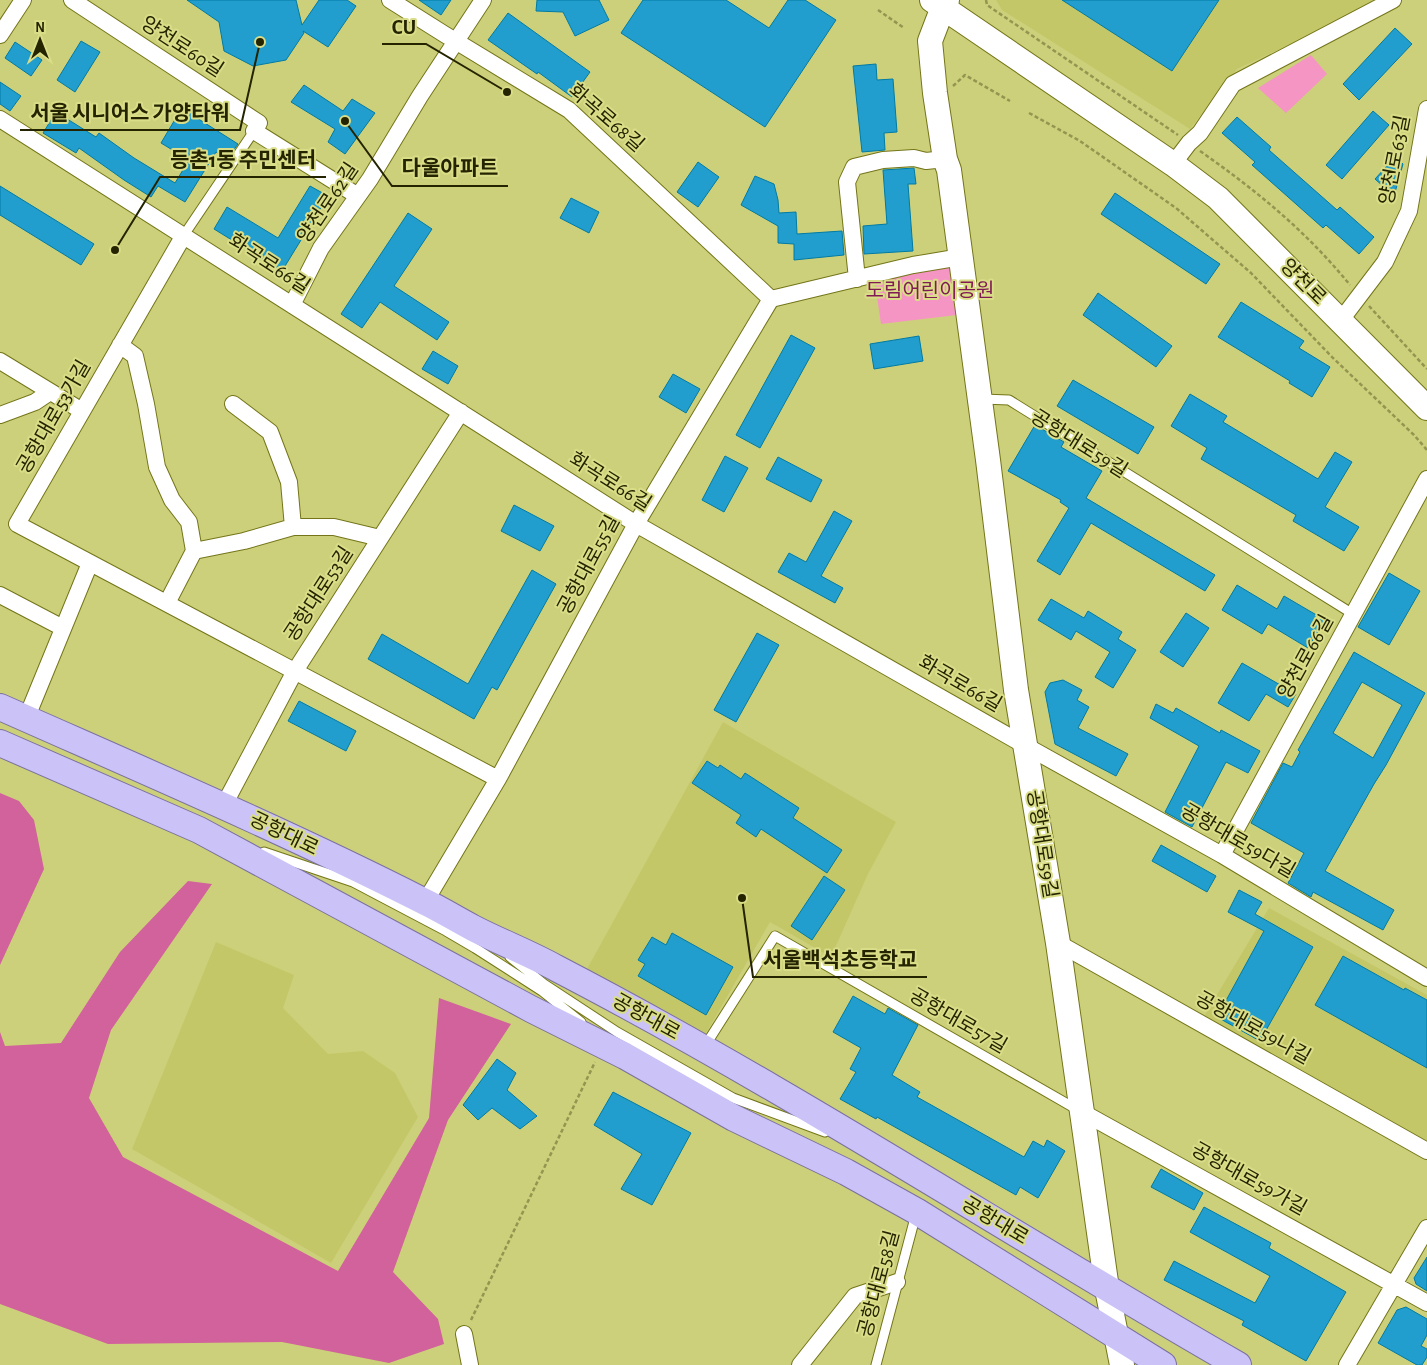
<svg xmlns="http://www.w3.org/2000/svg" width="1427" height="1365" font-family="'Alegreya Sans','Noto Sans KR',sans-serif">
	<rect width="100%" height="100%" fill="#cdd07a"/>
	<path fill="#c4c768" d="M996 0H1378L1369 7 1237 69 1190 129 1002 10Z
		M723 722 896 822 868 874 831 957 770 922 705 1035 587 969Z
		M1269 908 1427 995V1146L1203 1018Z
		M216 942 294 975 283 1008 328 1054 363 1051 395 1073 418 1117 331 1263 132 1149Z"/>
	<path fill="#f595c3" d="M1311 55 1327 74 1286 113 1258 88Z
		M957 259 965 314 881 324 874 276Z"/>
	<path fill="#d1629b" d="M0 793 19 801 34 820 44 869 0 965Z
		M188 881 212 884 111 1030 89 1098 123 1157 338 1271 429 1118 439 998 511 1024 448 1120 393 1272 438 1319 444 1344 389 1363 282 1342 108 1344 0 1304V1032L5 1046 61 1043 120 952Z"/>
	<path fill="#229ece" stroke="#017ba4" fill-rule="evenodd" d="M187 0H296L302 25 319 0H347L356 6 328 47 303 31 304 33 286 60 253 66 224 51 219 22Z
		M419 0H451L441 15Z
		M537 0H599L609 20 575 36 563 12 536 11Z
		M643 0H726L769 28 788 0H805L836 20 765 127 621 33Z
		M1062 0H1219L1172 71Z
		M508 13 590 72 572 97 538 72 537 74 488 40Z
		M1395 28 1412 44 1359 100 1343 84Z
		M81 41 100 52 75 92 57 80Z
		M15 42 42 60 31 76 5 58Z
		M876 64 877 80 893 79 897 132 884 133 885 150 862 152 853 66Z
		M0 82 21 96 10 111 0 104Z
		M304 85 343 111 352 99 375 113 345 154 328 142 335 129 291 102Z
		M183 106 198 116 197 118 238 144 227 159 216 152 185 202 158 186 151 197 124 180 79 148 76 153 43 133 56 112 96 137 99 133 134 158 175 183 189 160 161 143Z
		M1373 111 1389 125 1342 179 1326 165Z
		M1237 117 1271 147 1269 150 1337 210 1340 207 1374 237 1359 254 1326 225 1323 228 1252 165 1255 162 1222 133Z
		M1395 157 1403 164 1394 196 1375 179Z
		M698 162 719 177 698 207 677 192Z
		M914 168 916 184H908L913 251 864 254 863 226 887 224 883 170Z
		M755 176 774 184 778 200 779 213 796 212 797 234 842 231 844 255 794 260V244L778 243V226L741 205Z
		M0 186 94 244 81 265 0 215Z
		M310 186 328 196 282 271 214 229 227 207 278 238Z
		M1115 193 1220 264 1206 284 1101 214Z
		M571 198 599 212 589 233 560 218Z
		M408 213 432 229 394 286 449 322 437 340 380 302 362 328 341 314Z
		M1098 293 1172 346 1156 367 1083 315Z
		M1241 302 1304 341 1299 348 1330 367 1312 397 1289 383 1290 381 1218 337Z
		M791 335 815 348 760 448 736 435Z
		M919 336 923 361 874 369 870 344Z
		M433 351 458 366 448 384 422 369Z
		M673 374 700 389 686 413 659 397Z
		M1073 380 1154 427 1138 454 1057 406Z
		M1190 394 1227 416 1223 422 1318 479 1335 452 1352 462 1325 507 1359 527 1344 551 1293 521 1296 515 1201 459 1207 448 1171 426Z
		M1035 425 1064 442 1061 447 1102 471 1086 498 1215 575 1205 591 1091 523 1060 575 1037 561 1069 508 1060 502 1061 500 1008 471Z
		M725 456 748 468 724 512 702 500Z
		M778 457 822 480 811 502 766 479Z
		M514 505 554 526 540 551 501 531Z
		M834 511 852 521 821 576 843 588 835 603 778 572 789 553 806 562Z
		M532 570 556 584 497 690 492 687 474 719 368 659 382 634 468 684Z
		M1389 573 1420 591 1389 645 1358 627Z
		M1237 585 1277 609 1284 596 1325 620 1308 648 1268 624 1262 634 1222 610Z
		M1051 599 1084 618 1088 611 1122 632 1118 639 1136 650 1113 688 1095 677 1110 652 1076 631 1071 640 1038 620Z
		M1186 613 1209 628 1183 667 1160 652Z
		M757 633 779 645 736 722 714 710Z
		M1354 652 1425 693 1386 765 1374 784 1325 871 1394 910 1383 930 1313 892 1311 897 1288 883 1304 853 1251 823 1283 763 1292 767 1300 752 1298 750ZM1362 682 1402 705 1373 758 1333 733Z
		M1242 663 1296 694 1288 707 1266 694 1249 721 1218 703Z
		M1063 680 1082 690 1077 700 1089 707 1078 728 1128 754 1116 776 1055 744 1045 692 1050 683Z
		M299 701 356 731 346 751 288 721Z
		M1156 704 1173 713 1176 708 1220 733 1221 730 1260 751 1248 773 1226 762 1192 827 1165 812 1199 746 1150 718Z
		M707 761 718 768 720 765 741 779 745 773 799 808 793 818 842 850 827 873 761 829 756 837 736 823 741 815 692 783Z
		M1161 845 1216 876 1207 892 1152 861Z
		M824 876 845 890 812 940 791 926Z
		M1239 890 1262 902 1255 914 1313 947 1260 1041 1217 1017 1264 931 1228 912Z
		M672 933 733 967 706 1015 638 976 645 964 638 960 652 937 666 945Z
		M1343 956 1404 990 1405 988 1427 1000V1068L1315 1005Z
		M853 996 885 1014 888 1008 918 1025 892 1075 920 1092 917 1097 1024 1157 1033 1141 1044 1147 1047 1140 1065 1151 1038 1198 1020 1187 1016 1195 877 1117 876 1119 840 1099 856 1072 850 1069 861 1048 833 1032Z
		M497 1059 516 1073 507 1090 537 1116 520 1129 492 1108 478 1120 463 1105Z
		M613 1092 691 1133 652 1205 621 1189 642 1154 594 1125Z
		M1161 1169 1203 1193 1194 1210 1151 1187Z
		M1204 1207 1271 1243 1269 1248 1346 1292 1306 1361 1242 1325 1244 1321 1164 1280 1174 1261 1255 1303 1270 1276 1190 1232Z
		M1427 1257V1291L1416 1284 1414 1278Z
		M1406 1307 1427 1319V1335L1421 1346 1427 1349V1357L1422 1365H1417L1378 1343 1397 1310Z"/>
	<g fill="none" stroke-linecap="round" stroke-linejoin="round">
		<defs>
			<path id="lane" d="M184 235 254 131
				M982 399 1009 400 1353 614
				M264 852 353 882 446 931 475 948 542 991 581 1022
				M510 957 544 984 617 1032 733 1098 825 1132
				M705 1046 775 936 1078 1110
				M876 1365 916 1214"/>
			<path id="street" d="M72 0 259 123 254 131 358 196
				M390 0 444 34 569 110 771 299
				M0 35 23 0
				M0 119 636 524 1026 746 1222 855 1427 978
				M1173 164 1189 143 1200 133 1233 84 1393 0
				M184 235 17 524 498 779
				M857 279 847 182 854 167 883 160 914 158 926 161 945 159
				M771 299 913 265 961 257
				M292 305 321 248 370 179 420 96 483 0
				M1341 320 1385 262 1409 211 1427 109
				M120 345 135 356 146 404 157 467 172 500 189 522 194 551 244 541 293 527H334L380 538
				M0 361 82 411
				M233 404 270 432 289 482 293 527
				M0 415 35 402 50 392
				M0 595 63 628
				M167 603 194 551
				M26 719 90 563
				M224 805 295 671 461 412
				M1222 855 1427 479
				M425 902 498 779 636 524 771 299
				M1058 943 1427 1151
				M1082 1112 1427 1303
				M464 1334 470 1365
				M800 1365 855 1296 897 1282
				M1347 1365 1427 1228"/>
			<path id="secondary" d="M932 0 1173 164 1218 198 1427 408
				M947 0 943 7 930 41 935 93 945 159 949 170 988 460 1016 690 1058 943 1107 1289 1122 1365"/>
			<path id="primary" d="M0 707C142 770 285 831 423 901 440 909 456 919 473 928 500 942 529 953 556 968 789 1089 1010 1234 1238 1365
				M0 743 199 830 531 1009 625 1056 734 1118 846 1172 916 1211 1163 1365"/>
		</defs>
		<use href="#lane" stroke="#747519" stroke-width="11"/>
		<use href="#street" stroke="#747519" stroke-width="18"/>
		<use href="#secondary" stroke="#747519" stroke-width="26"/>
		<use href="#primary" stroke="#7a719e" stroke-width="28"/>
		<path stroke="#939550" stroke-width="2.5" stroke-dasharray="4 2.5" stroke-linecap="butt" d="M986 0 987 5 1178 135
			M878 10 904 28
			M953 86 965 75 1010 101
			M1029 113 1080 141 1176 208 1251 273 1333 358 1414 435 1427 450
			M1200 151C1257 191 1306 231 1350 285
			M1369 306 1427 369
			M471 1320 595 1062"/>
		<use href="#lane" stroke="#fff" stroke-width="9"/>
		<use href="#street" stroke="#fff" stroke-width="16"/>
		<use href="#secondary" stroke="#fff" stroke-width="24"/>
		<use href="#primary" stroke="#cbc2f8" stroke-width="26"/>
	</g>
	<g text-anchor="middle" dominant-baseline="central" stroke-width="4" stroke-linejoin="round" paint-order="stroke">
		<g font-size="20" fill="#242400" stroke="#dadd87">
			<text transform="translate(182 47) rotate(33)">양천로60길</text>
			<text transform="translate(606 118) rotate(41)">화곡로68길</text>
			<text transform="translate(1395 160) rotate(-79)">양천로63길</text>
			<text transform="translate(328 203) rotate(-56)">양천로62길</text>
			<text transform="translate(269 264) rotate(33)">화곡로66길</text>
			<text transform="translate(1303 282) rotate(45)">양천로</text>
			<text transform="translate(54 417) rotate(-60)">공항대로53가길</text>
			<text transform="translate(1079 444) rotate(32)">공항대로59길</text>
			<text transform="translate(610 482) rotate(32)">화곡로66길</text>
			<text transform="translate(589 565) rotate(-62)">공항대로55길</text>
			<text transform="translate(319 594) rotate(-57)">공항대로53길</text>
			<text transform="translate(1306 657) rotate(-61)">양천로66길</text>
			<text transform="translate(960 684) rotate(30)">화곡로66길</text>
			<text transform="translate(284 834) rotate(26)">공항대로</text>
			<text transform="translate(1238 841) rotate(30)">공항대로59다길</text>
			<text transform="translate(1042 844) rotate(81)">공항대로59길</text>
			<text transform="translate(646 1017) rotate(29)">공항대로</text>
			<text transform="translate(958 1021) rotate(30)">공항대로57길</text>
			<text transform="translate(1253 1028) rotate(29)">공항대로59나길</text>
			<text transform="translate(1249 1179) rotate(29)">공항대로59가길</text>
			<text transform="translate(995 1221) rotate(31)">공항대로</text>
			<text transform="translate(879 1284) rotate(-75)">공항대로58길</text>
		</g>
		<g font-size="20" fill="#811b56" stroke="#dadd87">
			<text x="930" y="291">도림어린이공원</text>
		</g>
	</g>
	<path fill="none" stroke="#242400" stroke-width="2" d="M507 92L426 44H382M260 42L240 130H20M115 250L160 177H326M345 121L392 186H508M742 898L753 977H927"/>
	<g fill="#242400" stroke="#dadd87" stroke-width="2">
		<circle cx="507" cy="92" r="5"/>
		<circle cx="260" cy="42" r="5"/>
		<circle cx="115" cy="250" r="5"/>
		<circle cx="345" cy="121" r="5"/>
		<circle cx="742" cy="898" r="5"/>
	</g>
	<g font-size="21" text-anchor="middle" font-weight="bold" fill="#242400" stroke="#dadd87" stroke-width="4" stroke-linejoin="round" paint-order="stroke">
		<text x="404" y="34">CU</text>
		<text x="130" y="120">서울 시니어스 가양타워</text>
		<text x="243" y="167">등촌1동 주민센터</text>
		<text x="450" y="175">다울아파트</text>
		<text x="840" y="967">서울백석초등학교</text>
	</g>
	<g transform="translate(40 40)" stroke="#dadd87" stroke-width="4" paint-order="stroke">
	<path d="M0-4L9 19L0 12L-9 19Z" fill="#242400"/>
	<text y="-8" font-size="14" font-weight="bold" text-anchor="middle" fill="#242400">N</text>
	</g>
</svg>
